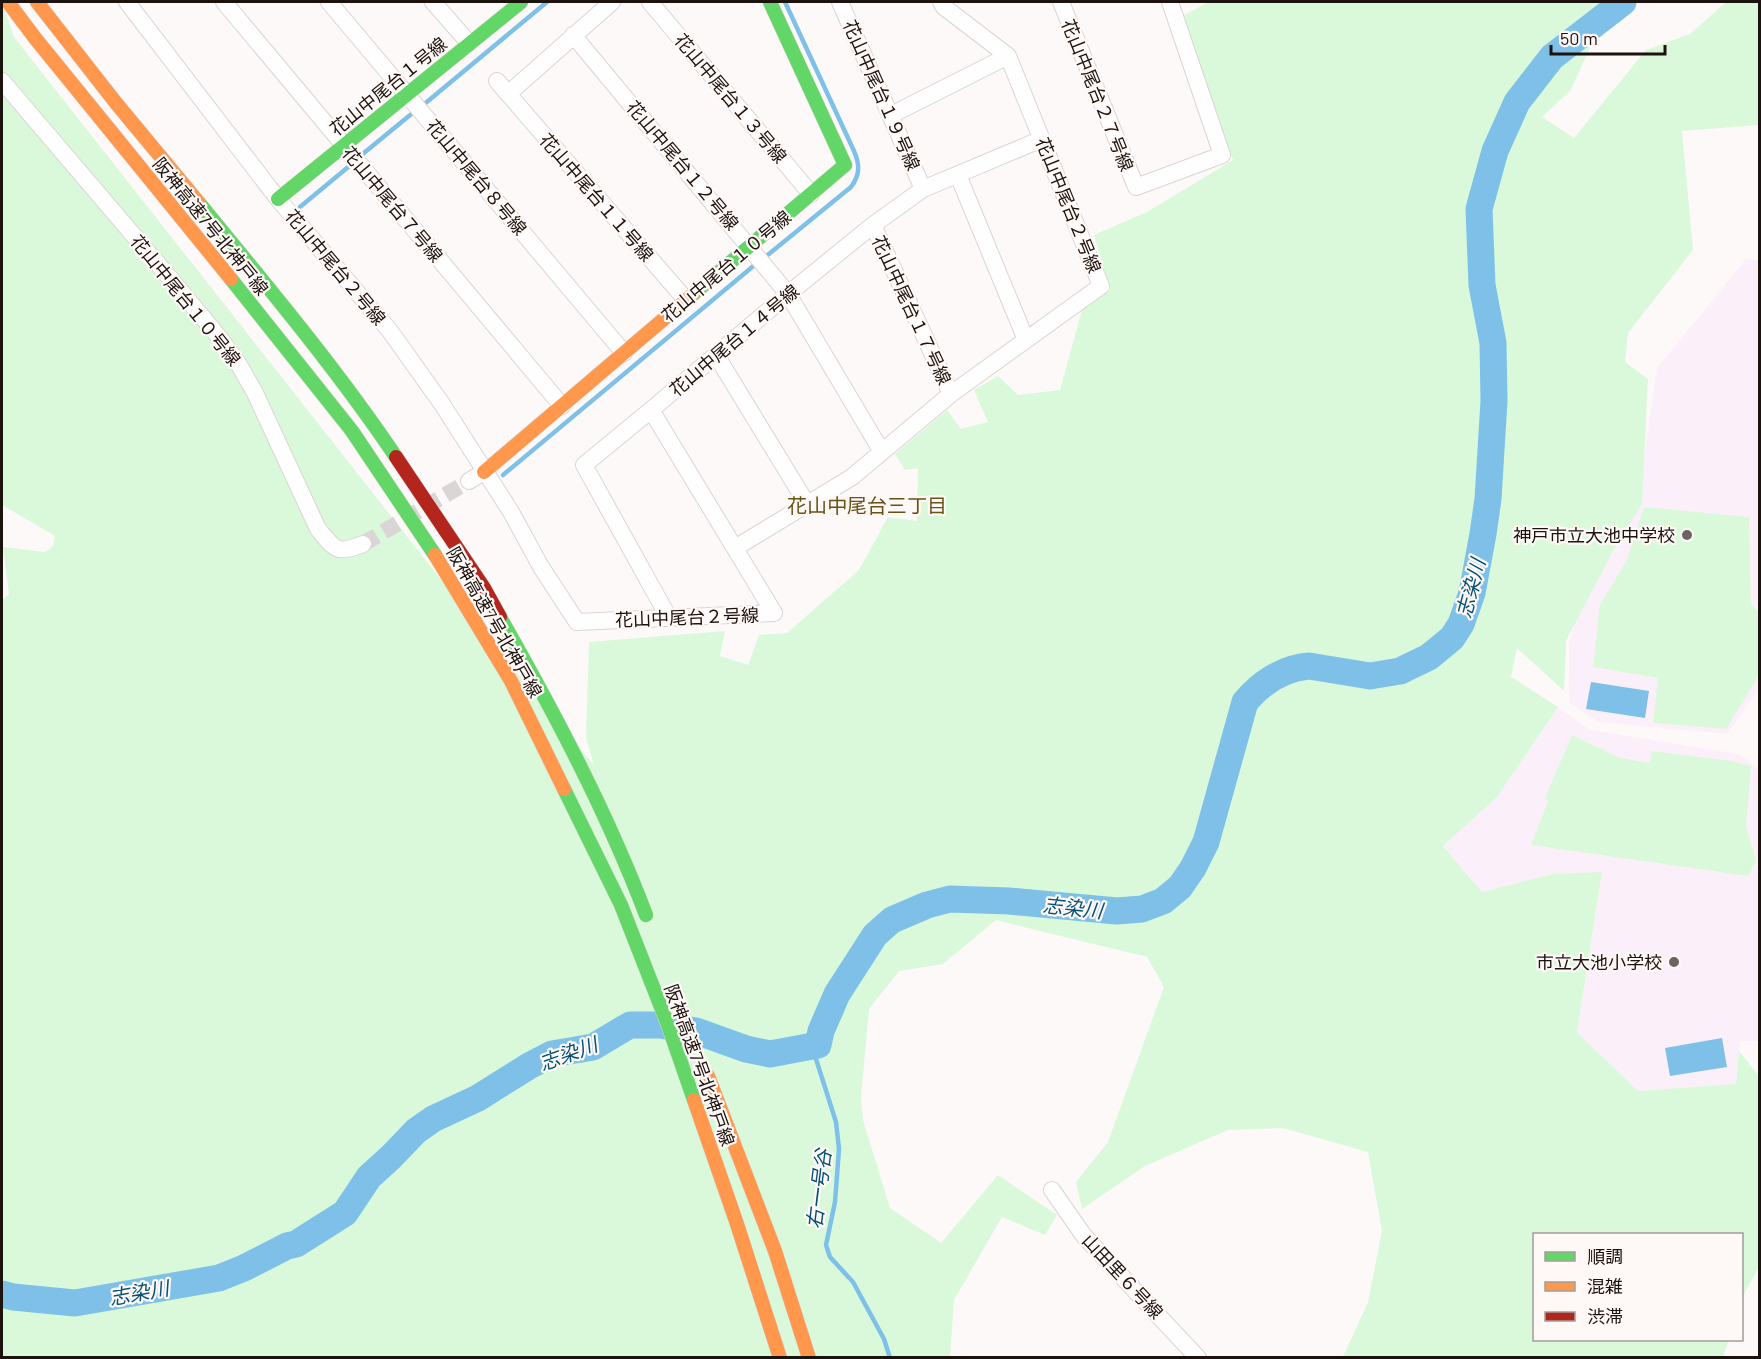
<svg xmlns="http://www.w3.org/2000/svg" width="1761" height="1359" font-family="Barlow,'Noto Sans JP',sans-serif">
	<rect width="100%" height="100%" fill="#fcf9f8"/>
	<path fill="#fbf0fa" d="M1746 259 1759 260V689L1727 734 1598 722 1569 703V644L1589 578 1639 492 1657 368Z
		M1558 707 1590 730 1739 754 1759 769V1041H1740L1736 1084 1638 1091 1577 1032 1602 873 1553 874 1482 892 1443 846 1497 797Z"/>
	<path fill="#daf9db" d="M2 2 14 37 472 619 594 765 586 738 589 642 725 631 720 656 748 665 759 635 787 633 859 570 888 517 917 521 918 468 905 470 895 454 947 410 961 429 988 422 974 390 998 376 1018 395 1060 390 1082 310 1110 290 1094 235 1147 212 1233 160 1182 16 1209 2H1611L1570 91 1542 117 1574 138 1646 50 1690 34 1726 2H1759V125L1682 131 1693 250 1628 333 1625 362 1648 379 1642 504 1613 551 1566 641 1564 691 1517 648 1511 677 1558 707 1497 797 1443 846 1482 892 1553 874 1602 872 1577 1032 1638 1091 1736 1084 1739 1051 1759 1076V1267L1745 1292 1742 1303V1234H1534V1340H1729L1723 1357H1343L1368 1302 1382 1231 1368 1152 1283 1128 1228 1130 1145 1166 1082 1209 1076 1182 1108 1142 1164 987 1147 957 996 920 943 964 899 971 869 1009 861 1098 863 1120 890 1208 941 1243 998 1175 1057 1215 1045 1235 1002 1217 954 1300 950 1357H2V600L9 594 3 547 45 552 53 546 55 536 2 505Z
		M1644 507 1749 517 1751 604 1759 613V675L1726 729 1653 723 1658 678 1593 667 1600 605 1627 560Z
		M1572 735 1620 758 1650 763 1651 751 1731 761 1751 766 1746 826 1756 861 1748 876 1531 845 1548 801 1545 798Z"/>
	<path fill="#7fc0e9" d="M1591 682 1649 691 1645 718 1586 709Z
		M1722 1038 1727 1067 1670 1076 1665 1048Z"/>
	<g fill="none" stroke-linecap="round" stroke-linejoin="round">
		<path stroke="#7fc0e9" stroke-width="4.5" d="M422 106 547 2
			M359 157 415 111
			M300 207 353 163
			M764 258 851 187C860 175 860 165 854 151L785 2
			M503 475 757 263
			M818 1045 816 1059 836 1122 839 1149 835 1202 826 1245 830 1257 853 1282 884 1339 890 1358"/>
		<path stroke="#7fc0e9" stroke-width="27" d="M2 1294 13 1297 75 1303 219 1278 244 1268 287 1246 296 1244 345 1213 369 1177 391 1157 416 1131 433 1119 478 1098 529 1066 552 1054 593 1047 630 1025H660L696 1031 746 1049 770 1054 818 1045 821 1031 837 994 875 935 892 920 927 905 950 899 1009 901 1117 911 1142 909 1163 901 1180 887 1193 868 1206 842 1245 702C1261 683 1283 668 1309 666L1370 676 1400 671 1429 657 1452 638 1461 624 1472 593 1483 534 1488 499 1494 401 1493 343 1482 285 1479 209 1495 151 1517 102 1552 57 1623 2"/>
		<path stroke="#dad6d5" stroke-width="16" stroke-dasharray="16 8" stroke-linecap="butt" d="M363 544 469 481"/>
		<defs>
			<path id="street" d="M127 2 278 199 390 331 442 404 511 512 541 567 577 622 774 613 651 410
				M224 2 562 406
				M329 2 624 353
				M433 2 469 43
				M650 2 811 194
				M840 2 923 189
				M1061 2 1136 187 1222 155 1170 2
				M573 35 788 294 882 452
				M2 81 164 271 219 337 238 363 255 393 318 529C335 549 336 555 363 544
				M497 81 686 300
				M508 94 612 2
				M891 115 1008 56
				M958 175 1026 340
				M873 225 951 394
				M716 355 807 504
				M469 481 484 472
				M735 548 852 477 951 394 1101 286 1008 56 944 7 941 2
				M669 618 584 465 651 410 788 294 873 225 923 189 1042 139
				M1052 1190 1084 1236 1198 1358"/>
			<path id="fast" d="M278 199 521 2
				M199 203C267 286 336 368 396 457
				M231 279 352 431 435 555
				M692 295 845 165 770 2
				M500 617C554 712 607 812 646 915
				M564 789 621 905 668 1025 694 1100"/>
			<path id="slow" d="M8 2 35 38 231 279
				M37 2 116 103 199 203
				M484 472 692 295
				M435 555 511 681 564 789
				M708 1076 775 1251 809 1358
				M694 1100 737 1224 780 1358"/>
			<path id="jam" d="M396 457 484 588 500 617"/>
		</defs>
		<use href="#street" stroke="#dbd5d2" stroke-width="18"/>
		<use href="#fast" stroke="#dbd5d2" stroke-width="15"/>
		<use href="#slow" stroke="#dbd5d2" stroke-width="15"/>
		<use href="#jam" stroke="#dbd5d2" stroke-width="15"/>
		<use href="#street" stroke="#fffefe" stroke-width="16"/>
		<use href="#fast" stroke="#63d668" stroke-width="14"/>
		<use href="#slow" stroke="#ff974d" stroke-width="14"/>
		<use href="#jam" stroke="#b3261e" stroke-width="14"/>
	</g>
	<g fill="#6a6360" stroke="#fef8f6" stroke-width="2">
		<circle cx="1687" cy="535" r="6"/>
		<circle cx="1674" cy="962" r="6"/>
	</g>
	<g text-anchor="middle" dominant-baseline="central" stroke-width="4.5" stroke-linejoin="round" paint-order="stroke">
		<g font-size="18" fill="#1c120e" stroke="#fef8f6">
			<text transform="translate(388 86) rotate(-39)">花山中尾台１号線</text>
			<text transform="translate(882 95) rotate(66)">花山中尾台１９号線</text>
			<text transform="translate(1098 95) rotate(68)">花山中尾台２７号線</text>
			<text transform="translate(731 98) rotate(50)">花山中尾台１３号線</text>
			<text transform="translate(683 165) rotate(50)">花山中尾台１２号線</text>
			<text transform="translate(477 177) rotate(50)">花山中尾台８号線</text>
			<text transform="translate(597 197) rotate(49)">花山中尾台１１号線</text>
			<text transform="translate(393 204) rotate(50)">花山中尾台７号線</text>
			<text transform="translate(1069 205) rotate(68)">花山中尾台２号線</text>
			<text transform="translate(211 226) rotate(51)">阪神高速7号北神戸線</text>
			<text transform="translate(726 266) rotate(-40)">花山中尾台１０号線</text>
			<text transform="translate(336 267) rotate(50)">花山中尾台２号線</text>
			<text transform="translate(186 300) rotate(51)">花山中尾台１０号線</text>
			<text transform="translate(912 310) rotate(65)">花山中尾台１７号線</text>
			<text transform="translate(734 340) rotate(-40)">花山中尾台１４号線</text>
			<text transform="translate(687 617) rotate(-2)">花山中尾台２号線</text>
			<text transform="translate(495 622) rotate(60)">阪神高速7号北神戸線</text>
			<text transform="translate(700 1065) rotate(70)">阪神高速7号北神戸線</text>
			<text transform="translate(1123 1276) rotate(47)">山田里６号線</text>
		</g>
		<g font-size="18" fill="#1c120e" stroke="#fef8f6" text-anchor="end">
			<text x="1675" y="535">神戸市立大池中学校</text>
			<text x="1662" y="962">市立大池小学校</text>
		</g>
		<g font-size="20" fill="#695218" stroke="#fef8f6">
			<text x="867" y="505">花山中尾台三丁目</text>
		</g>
		<g font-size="20" font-style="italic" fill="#045077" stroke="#fef8f6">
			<text transform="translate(1470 588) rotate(-75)">志染川</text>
			<text transform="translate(1073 907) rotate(6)">志染川</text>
			<text transform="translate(568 1053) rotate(-20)">志染川</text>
			<text transform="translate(818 1189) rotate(-83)">右一号谷</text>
			<text transform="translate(139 1292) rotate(-10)">志染川</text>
		</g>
	</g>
	<rect width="1761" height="1359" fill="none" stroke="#1c120e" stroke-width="6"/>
	<rect x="1533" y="1233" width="210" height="108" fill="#fef8f6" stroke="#a49c99" stroke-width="1.5"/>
	<rect x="1545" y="1252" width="30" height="9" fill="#63d668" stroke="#a49c99" stroke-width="1.5"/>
	<text x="1587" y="1263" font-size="18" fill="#1c120e">順調</text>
	<rect x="1545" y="1282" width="30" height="9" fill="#ff974d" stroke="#a49c99" stroke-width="1.5"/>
	<text x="1587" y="1293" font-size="18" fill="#1c120e">混雑</text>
	<rect x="1545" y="1312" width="30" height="9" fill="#b3261e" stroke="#a49c99" stroke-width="1.5"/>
	<text x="1587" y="1323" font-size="18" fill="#1c120e">渋滞</text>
	<path d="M1551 45v9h114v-9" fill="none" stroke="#1c120e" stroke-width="3"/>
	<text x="1560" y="45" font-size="18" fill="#1c120e" stroke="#fef8f6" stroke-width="4.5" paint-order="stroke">50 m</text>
</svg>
